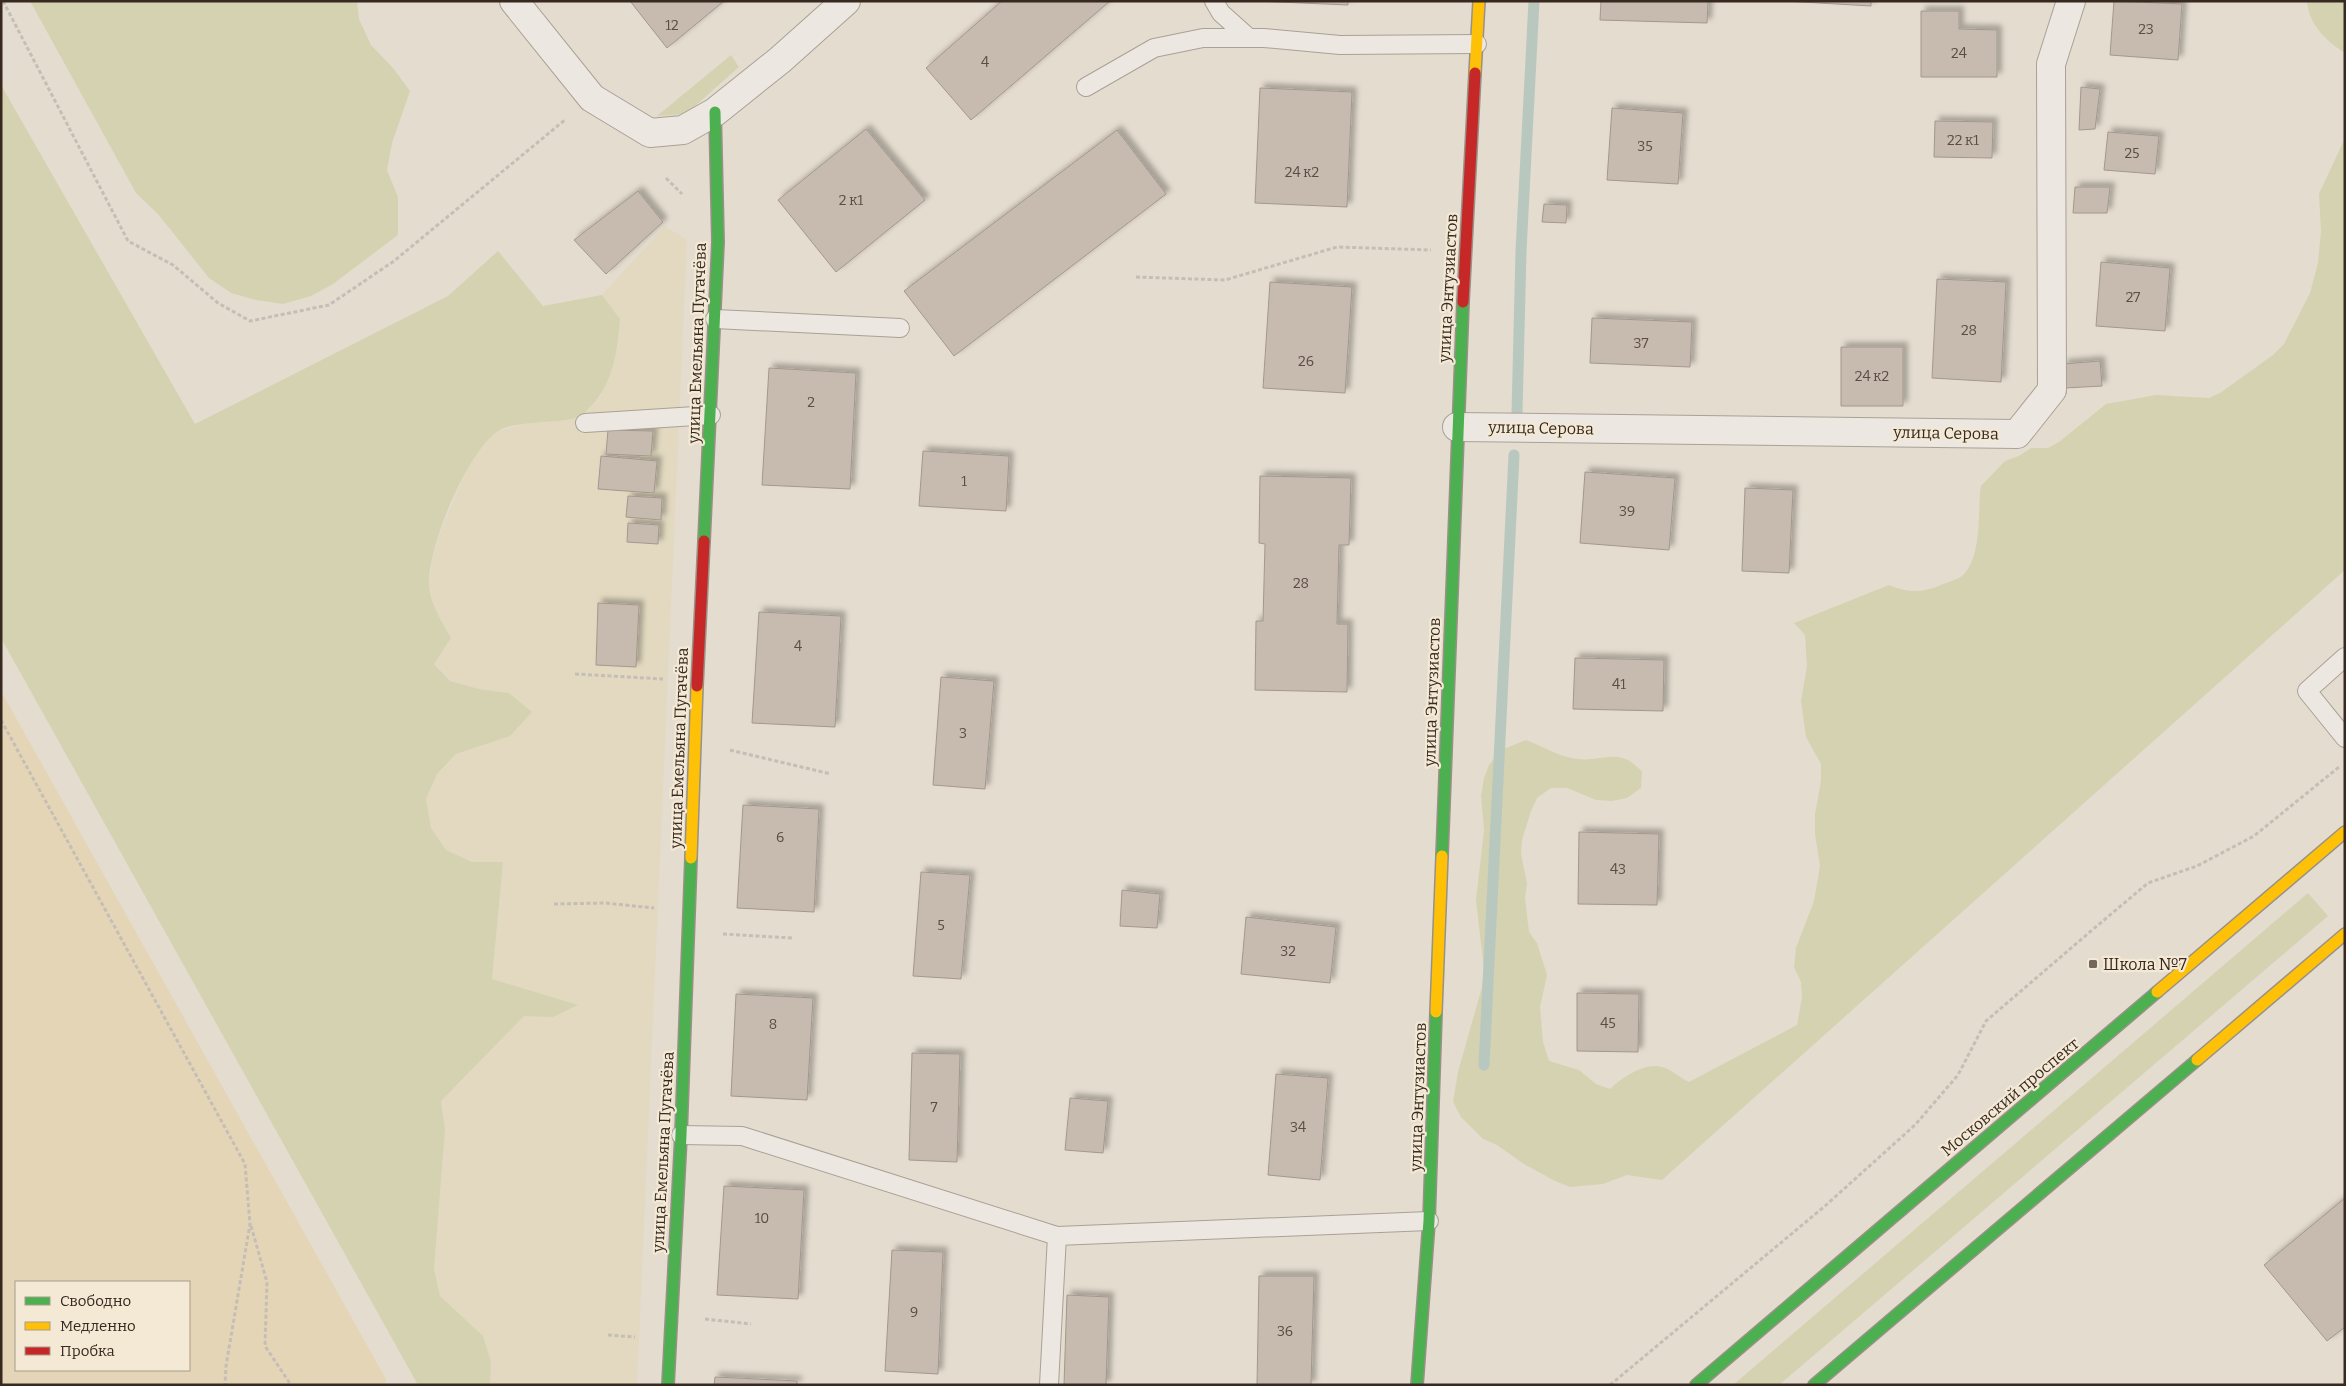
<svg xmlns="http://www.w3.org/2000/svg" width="2346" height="1386" font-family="Bitter,serif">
	<defs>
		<filter id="shadow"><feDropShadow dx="4.5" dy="-4.5" stdDeviation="2.5" flood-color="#0004"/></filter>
	</defs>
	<rect width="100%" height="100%" fill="#e4dcce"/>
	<path fill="#e2d9c0" d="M665 226 687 240 637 1385H490L491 1362 483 1336 440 1296 434 1269 445 1129 441 1101 524 1015 553 1017 577 1005 492 979 503 863 472 862 446 850 431 828 426 799 437 774 456 754 483 745 509 693 479 689 450 681 434 663 451 638 436 612 429 584 433 555 442 528 463 477 476 453 498 431 525 424 580 416 600 397 618 347 620 319 602 295Z"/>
	<path fill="#d5d2b2" d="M30 1H357L359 19 371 45 393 68 410 91 392 143 387 170 398 197V235L333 284 311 296 283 304 256 300 231 293 209 278 158 214 136 193Z
		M2307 1H2345V53C2326 41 2309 25 2307 1Z
		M731 55 739 67 686 114 657 116Z
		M1 85 195 424 448 296 498 251 543 306 602 295 620 319C618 349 613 385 590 407 587 410 583 415 579 417 568 421 553 421 541 422 528 424 507 424 497 432 466 454 429 545 429 582 429 602 442 622 451 638L434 664 450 681 479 689 509 693 532 712 510 736 456 754 437 774 426 799 431 828 446 850 472 862H503L492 979 578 1005 553 1017 524 1016 441 1101 445 1129 434 1269 440 1296 483 1336 491 1362 490 1385H418L1 638Z
		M2345 138V570L1662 1180 1627 1175 1603 1184 1570 1187 1555 1181 1524 1164 1497 1145 1483 1139 1461 1117 1453 1102 1458 1072 1482 987 1484 969 1476 900 1484 830 1481 796 1484 778 1489 765 1501 750 1526 740C1542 746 1559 757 1577 759 1604 762 1620 746 1642 772L1641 788 1627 798 1612 801 1596 800 1567 788H1551L1537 798 1531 811 1522 840 1521 854 1527 883 1525 898 1529 932 1537 943 1547 975 1540 1007 1543 1042 1549 1061 1579 1070 1596 1084 1610 1089C1622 1078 1644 1062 1662 1067 1671 1069 1680 1078 1689 1082L1797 1025 1802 997 1801 982 1794 967 1796 948 1814 901 1820 866 1815 834V814L1821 781V764L1806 737 1801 701 1807 666 1805 635 1794 623 1889 585C1908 593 1922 593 1941 585 1947 582 1957 580 1962 576 1983 557 1977 511 1981 486L2005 461 2019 456 2031 448H2048L2059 442 2106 404 2156 395 2209 398 2220 393 2273 355 2284 344 2310 293 2318 263 2321 231 2319 194Z
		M2308 893 2328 916 1779 1385H1733Z"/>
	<path fill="#e5d5b7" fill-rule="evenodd" d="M1 691 386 1379 385 1385H1ZM16 1282H189V1370H16Z"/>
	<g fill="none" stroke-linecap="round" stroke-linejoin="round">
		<path stroke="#b9c8be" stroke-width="11" d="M1517 413 1521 251 1534 1
			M1484 1065 1514 455"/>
	</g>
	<path fill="#c7baaf" stroke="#a4988e" filter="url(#shadow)" d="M630 1H724L667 48Z
		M1002 1H1110L971 120 926 68Z
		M1255 1H1348V5Z
		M1601 1H1708L1707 23 1600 20Z
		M1784 1H1871V6Z
		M2114 1 2182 4 2178 60 2110 55Z
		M1921 11H1959V29L1997 30V77H1921Z
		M2081 87 2100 89 2095 129 2079 130Z
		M1260 88 1352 92 1347 207 1255 203Z
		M1612 108 1683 113 1678 184 1607 180Z
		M1935 121 1993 122 1992 158 1934 157Z
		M866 129 925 200 836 272 778 200Z
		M1117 130 1166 194 954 356 904 291Z
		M2108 132 2159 136 2155 174 2104 170Z
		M2075 187H2110L2107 213H2073Z
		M638 191 663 222 606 274 574 240Z
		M1544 204 1567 205 1566 223 1542 222Z
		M2101 262 2170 268 2165 331 2096 326Z
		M1937 279 2006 282 2001 382 1932 378Z
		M1270 282 1352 287 1345 393 1263 388Z
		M1592 318 1692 322 1690 367 1590 363Z
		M1841 347H1903V406H1841Z
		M2100 361 2102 386 2065 388 2063 364Z
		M769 368 856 373 850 489 762 485Z
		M608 430 653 431 651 456 606 454Z
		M923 451 1009 456 1006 511 919 506Z
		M601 456 657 461 654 493 598 489Z
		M1585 472 1675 478 1669 550 1580 543Z
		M1260 476 1351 478 1349 545H1339L1337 624H1348L1347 692 1255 690 1256 621H1263L1265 544 1259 543Z
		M1745 488 1793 490 1789 573 1742 571Z
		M628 496 662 498 661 520 626 517Z
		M628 523 659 525 658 544 627 542Z
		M598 603 639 605 636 667 596 665Z
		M759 612 841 616 835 727 752 723Z
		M1575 658 1664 660 1663 711 1573 709Z
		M941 677 994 681 985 789 933 785Z
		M743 805 819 809 814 912 737 908Z
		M1579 832 1659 834 1657 905 1578 904Z
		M921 872 970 875 961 979 913 976Z
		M1122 890 1160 894 1157 928 1120 926Z
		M1246 917 1336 927 1330 983 1241 974Z
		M1577 993 1639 994 1638 1052 1577 1051Z
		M736 994 813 998 807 1100 731 1096Z
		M912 1053 960 1054 957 1162 909 1160Z
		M1276 1074 1328 1078 1320 1180 1268 1175Z
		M1070 1098 1108 1101 1103 1153 1065 1150Z
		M724 1186 804 1190 798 1299 717 1295Z
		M2345 1198V1327L2327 1341 2264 1265Z
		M892 1250 943 1252 938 1374 885 1371Z
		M1259 1276H1314L1311 1385H1257Z
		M1067 1295 1109 1297 1106 1385H1064Z
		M715 1377 797 1381V1385H714Z"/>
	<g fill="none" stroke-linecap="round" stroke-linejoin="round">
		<defs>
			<path id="lane" d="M1214 1 1221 13 1249 38
				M1086 87 1154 48 1203 38H1264L1340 45 1477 44
				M715 319 900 328
				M585 423 711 415
				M2345 657 2307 691 2345 738
				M681 1135 742 1136 1057 1236 1429 1221
				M1049 1385 1057 1236"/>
			<path id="street" d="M514 1 592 98 650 133 683 130 715 112 780 60 846 1
				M1457 427 2017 434 2052 390 2051 64 2071 1"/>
			<path id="fast" d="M704 541 718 242 715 112
				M1442 856 1463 302
				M668 1385 681 1135 691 858
				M1417 1385 1429 1221 1436 1012
				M1696 1385 2157 992
				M1814 1385 2197 1060"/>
			<path id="slow" d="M1475 73 1479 1
				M691 858 697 686
				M2157 992 2345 832
				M1436 1012 1442 856
				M2197 1060 2345 934"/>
			<path id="jam" d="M1463 302 1475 73
				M697 686 704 541"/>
		</defs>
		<use href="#lane" stroke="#a9a197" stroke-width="20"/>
		<use href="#street" stroke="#a9a197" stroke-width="30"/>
		<use href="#fast" stroke="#999187" stroke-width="14"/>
		<use href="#slow" stroke="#999187" stroke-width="14"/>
		<use href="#jam" stroke="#999187" stroke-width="14"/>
		<path stroke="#c5beb6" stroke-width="3" stroke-dasharray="4 2.5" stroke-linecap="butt" d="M3 1 128 241 173 265 218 303 250 321 329 305 394 261 566 119
			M666 178 682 194
			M1136 277 1225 280 1337 247 1431 250
			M575 674 663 679
			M1 720 245 1164 250 1224 226 1366 225 1385
			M730 750 831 774
			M554 904 605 903 654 908
			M723 934 792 938
			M251 1226 267 1282 265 1346 291 1385
			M705 1319 751 1324
			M608 1335 635 1337
			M1610 1385 1825 1206 1915 1125 1958 1075 1986 1021 2091 931 2148 883 2197 866 2254 836 2339 767"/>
		<use href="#lane" stroke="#ece7e0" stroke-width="18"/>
		<use href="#street" stroke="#ece7e0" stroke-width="28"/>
		<use href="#fast" stroke="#4caf50" stroke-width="11"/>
		<use href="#slow" stroke="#ffc107" stroke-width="11"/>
		<use href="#jam" stroke="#c62828" stroke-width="11"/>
	</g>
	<rect fill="#74685d" stroke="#f4e9d5" stroke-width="2" x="2088" y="959" width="10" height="10" rx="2.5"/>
	<g text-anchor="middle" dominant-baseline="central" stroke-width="4.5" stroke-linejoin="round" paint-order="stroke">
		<g font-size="14" fill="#5b4d44">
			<text x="672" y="25">12</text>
			<text x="2146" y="29">23</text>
			<text x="1959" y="53">24</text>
			<text x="985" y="62">4</text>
			<text x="1963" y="140">22 к1</text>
			<text x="1645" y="146">35</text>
			<text x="2132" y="153">25</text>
			<text x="1302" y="172">24 к2</text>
			<text x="851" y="200">2 к1</text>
			<text x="2133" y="297">27</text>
			<text x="1969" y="330">28</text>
			<text x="1641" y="343">37</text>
			<text x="1306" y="361">26</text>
			<text x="1872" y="376">24 к2</text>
			<text x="811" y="402">2</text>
			<text x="964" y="481">1</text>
			<text x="1627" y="511">39</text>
			<text x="1301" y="583">28</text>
			<text x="798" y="646">4</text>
			<text x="1619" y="684">41</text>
			<text x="963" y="733">3</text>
			<text x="780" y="837">6</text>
			<text x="1618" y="869">43</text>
			<text x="941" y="925">5</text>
			<text x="1288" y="951">32</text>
			<text x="1608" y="1023">45</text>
			<text x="773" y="1024">8</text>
			<text x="934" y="1107">7</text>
			<text x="1298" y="1127">34</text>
			<text x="762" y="1218">10</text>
			<text x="914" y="1312">9</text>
			<text x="1285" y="1331">36</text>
		</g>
		<g font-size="16" fill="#372920" stroke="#f4e9d5">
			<text transform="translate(1448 288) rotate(-87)">улица Энтузиастов</text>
			<text transform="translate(697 343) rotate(-88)">улица Емельяна Пугачёва</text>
			<text transform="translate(1541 428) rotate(1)">улица Серова</text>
			<text transform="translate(1946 433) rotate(1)">улица Серова</text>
			<text transform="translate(1432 692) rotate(-88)">улица Энтузиастов</text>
			<text transform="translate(679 748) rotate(-88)">улица Емельяна Пугачёва</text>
			<text transform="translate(1418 1097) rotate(-88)">улица Энтузиастов</text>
			<text transform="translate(2010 1097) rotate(-40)">Московский проспект</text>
			<text transform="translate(663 1152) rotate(-87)">улица Емельяна Пугачёва</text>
		</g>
		<g font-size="16" fill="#372920" stroke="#f4e9d5" text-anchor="start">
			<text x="2103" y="964">Школа №7</text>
		</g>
	</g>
	<rect width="2346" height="1386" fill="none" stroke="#372920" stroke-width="5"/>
	<rect x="15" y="1281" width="175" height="90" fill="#f4e9d5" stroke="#a89c8d"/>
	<rect x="25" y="1297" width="25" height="8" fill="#4caf50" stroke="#a89c8d"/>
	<text x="60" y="1306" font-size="15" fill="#372920">Свободно</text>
	<rect x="25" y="1322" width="25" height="8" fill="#ffc107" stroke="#a89c8d"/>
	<text x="60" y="1331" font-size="15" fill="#372920">Медленно</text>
	<rect x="25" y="1347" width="25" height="8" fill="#c62828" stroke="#a89c8d"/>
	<text x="60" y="1356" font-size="15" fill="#372920">Пробка</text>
</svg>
